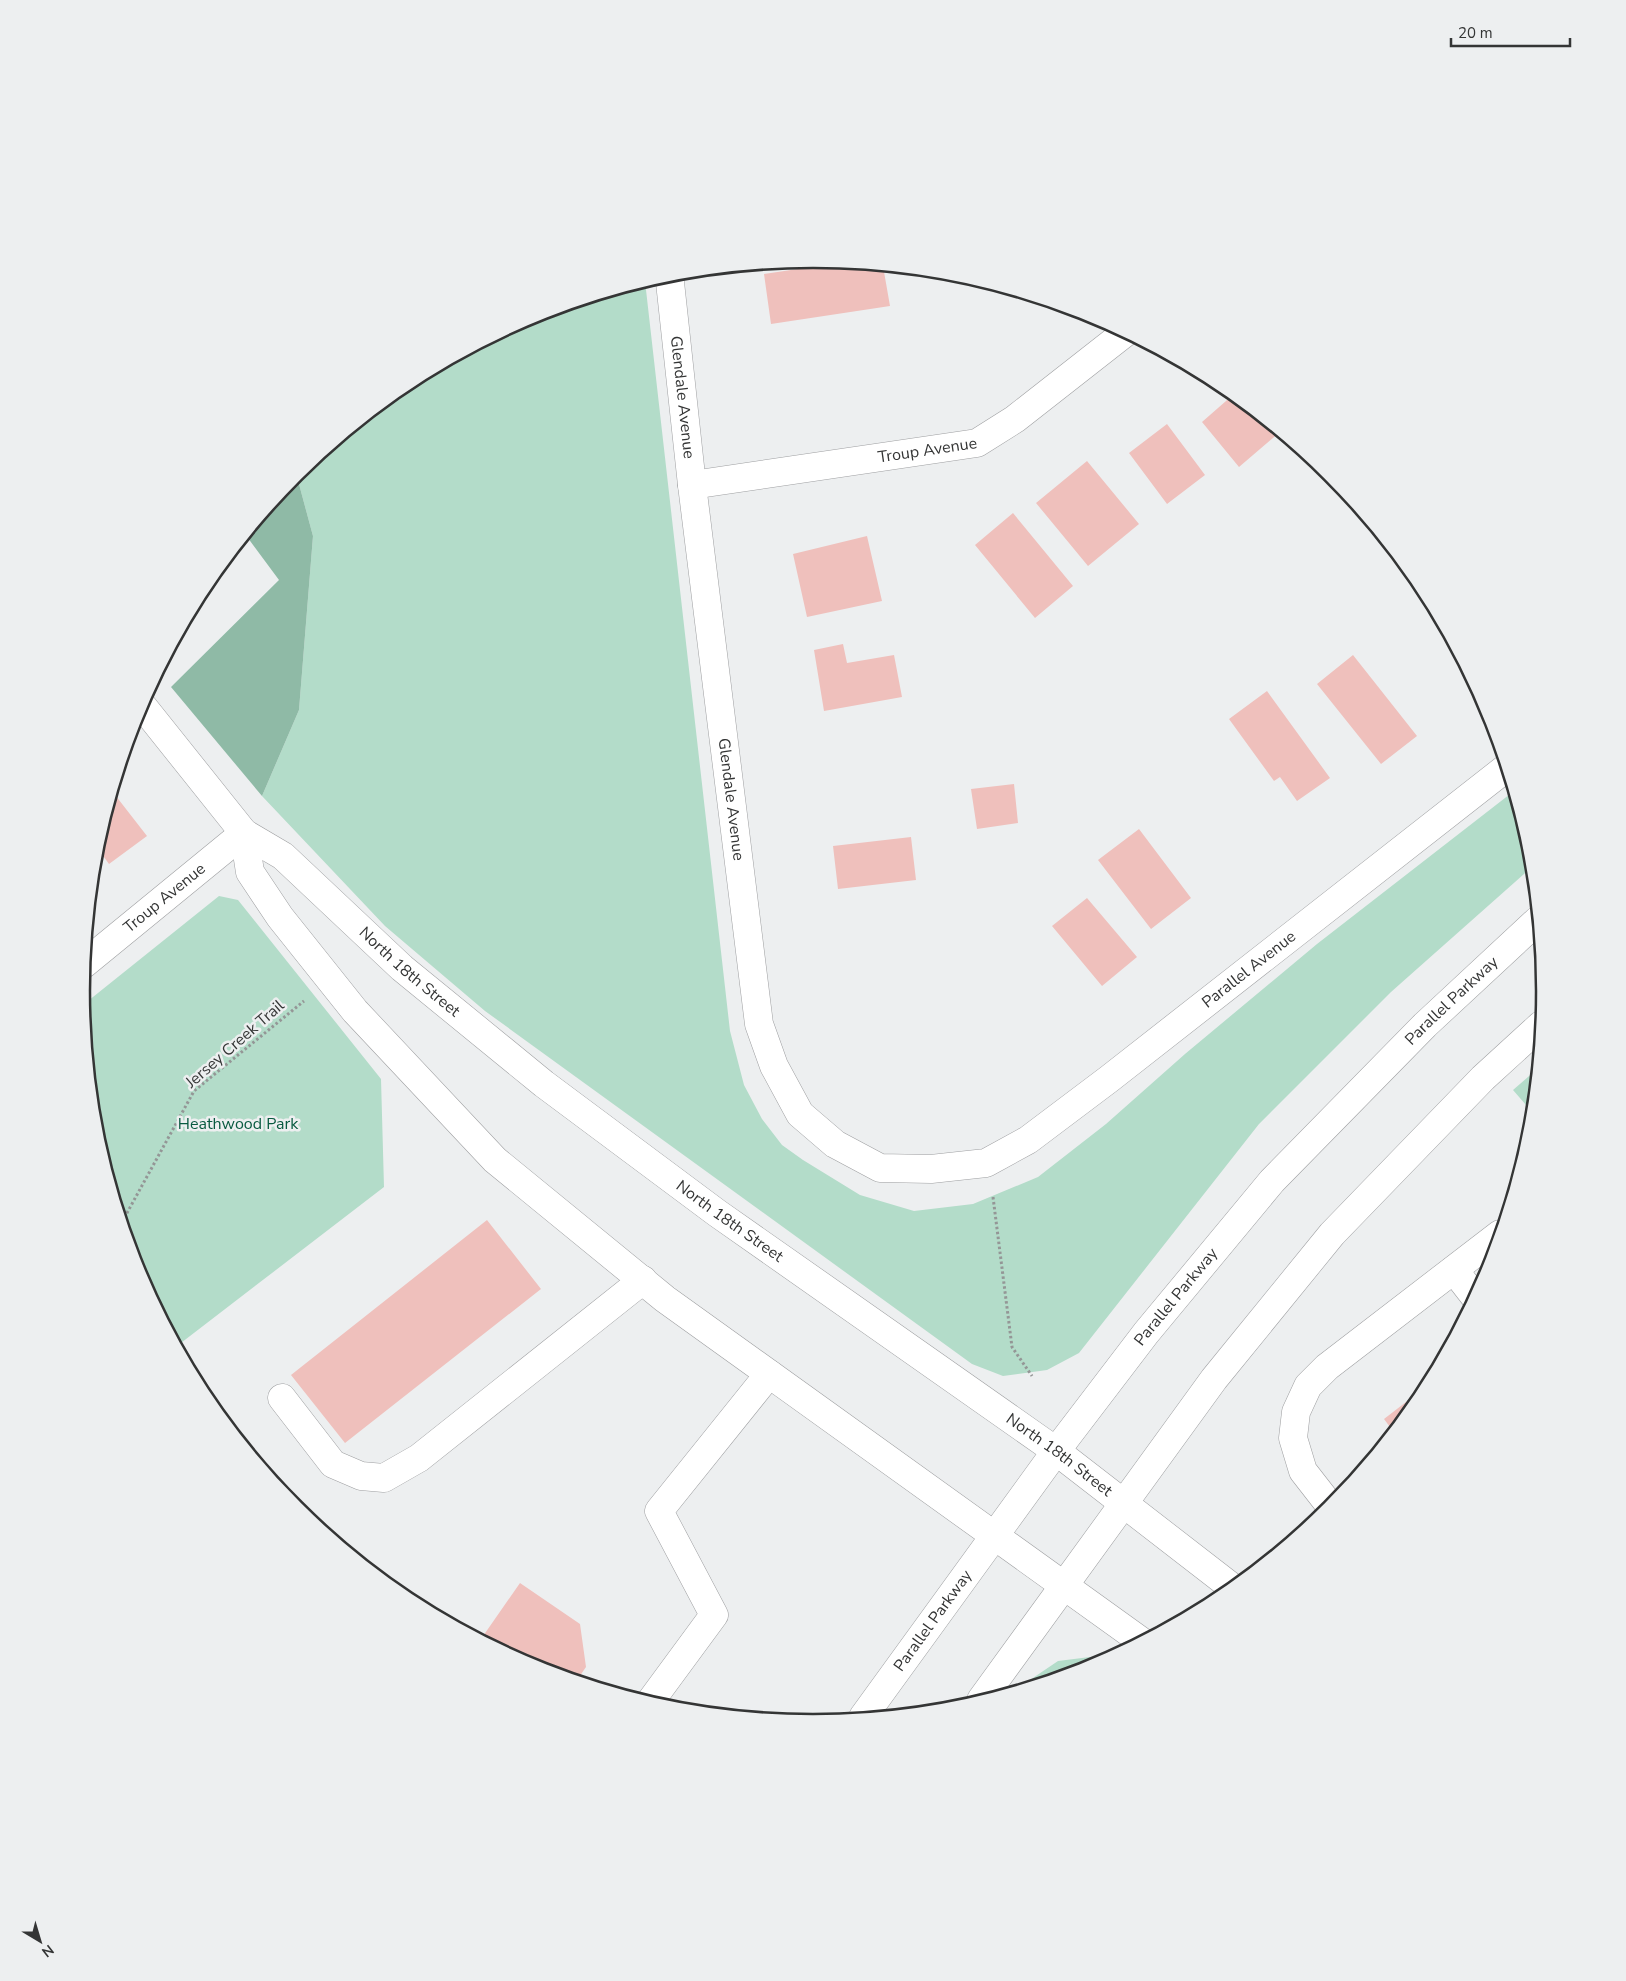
<svg xmlns="http://www.w3.org/2000/svg" width="1626" height="1981" font-family="'Nunito Sans',sans-serif">
	<rect width="100%" height="100%" fill="#edeff0"/>
	<path fill="#b3dcc9" d="M645 281 730 1031 744 1085 762 1119 782 1145 803 1160 860 1195 914 1211 973 1204 1038 1177 1106 1124 1185 1054 1317 944 1514 791 1531 848 1533 866 1391 992 1259 1124 1079 1353 1047 1370 1003 1376 972 1364 485 1011 385 926 262 796 299 710 313 536 296 473 407 382 533 314Z
		M219 896 238 900 381 1079 384 1187 177 1346 137 1270 95 1133 83 1005Z
		M1537 1069 1533 1113 1513 1090Z
		M1098 1656 1106 1660 1093 1667 1021 1688 1024 1684 1058 1661Z"/>
	<path fill="#8fbaa6" d="M296 473 313 536 299 710 262 796 171 687 279 580 245 534Z"/>
	<path fill="#efc0bc" d="M845 262 883 266 890 306 771 324 764 274Z
		M1234 394 1280 432 1239 467 1202 422Z
		M1167 424 1205 475 1167 504 1129 453Z
		M1087 461 1139 524 1088 566 1036 503Z
		M1013 513 1073 586 1035 618 975 545Z
		M867 536 882 601 807 617 793 554Z
		M843 644 847 663 894 655 902 697 824 711 814 650Z
		M1353 655 1417 736 1381 764 1317 684Z
		M1267 691 1330 778 1297 801 1280 777 1274 781 1229 719Z
		M1014 784 1018 823 977 829 971 789Z
		M112 791 147 836 109 864 96 846Z
		M1139 829 1191 898 1151 929 1098 860Z
		M911 837 916 880 838 889 833 846Z
		M1087 898 1137 957 1102 986 1052 926Z
		M487 1220 541 1289 345 1443 291 1375Z
		M1428 1385 1421 1397 1393 1431 1384 1419Z
		M520 1583 580 1624 586 1667 577 1680 533 1666 481 1639Z"/>
	<g fill="none" stroke-linecap="round" stroke-linejoin="round">
		<defs>
			<g id="minor">
				<path id="s1" d="M669 273 692 485 759 1024 774 1066 800 1114 835 1144 880 1168 931 1169 986 1163 1028 1140 1109 1079 1506 768"/>
				<path id="s2" d="M692 485 977 443 1015 419 1126 332"/>
				<path id="s3" d="M84 964 244 833"/>
				<path d="M1454 1270 1475 1297"/>
				<path d="M282 1398 333 1464 361 1476 384 1478 419 1458 643 1280"/>
				<path d="M1331 1507 1303 1471 1293 1438 1296 1412 1308 1386 1327 1367 1500 1234"/>
				<path d="M650 1702 714 1615 659 1511 769 1374"/>
			</g>
			<g id="major">
				<path id="s4" d="M141 704 244 833 283 856 402 968 544 1084 717 1213 1056 1451 1233 1588"/>
				<path d="M244 833 250 872 280 917 355 1011 495 1160 665 1299 1141 1641"/>
				<path d="M981 1700 1214 1379 1332 1234 1483 1078 1541 1025"/>
				<path id="s5" d="M863 1717 1056 1451 1146 1333 1272 1181 1425 1025 1538 920"/>
			</g>
		</defs>
		<use href="#minor" stroke="#9e9fa1" stroke-width="29"/>
		<use href="#major" stroke="#9e9fa1" stroke-width="29"/>
		<path stroke="#949696" stroke-width="3" stroke-dasharray="2.5 2.5" stroke-linecap="butt" d="M993 1197 1012 1347 1032 1376
			M122 1222 194 1091 304 1001"/>
		<use href="#minor" stroke="#fff" stroke-width="28"/>
		<use href="#major" stroke="#fff" stroke-width="28"/>
	</g>
	<g text-anchor="middle" dominant-baseline="central" stroke-width="5" stroke-linejoin="round" paint-order="stroke">
		<g font-size="16" fill="#343535" stroke="#edeff0">
			<text stroke="none"><textPath href="#s1" startOffset="125">Glendale Avenue</textPath></text>
			<text stroke="none"><textPath href="#s2" startOffset="238">Troup Avenue</textPath></text>
			<text stroke="none"><textPath href="#s1" startOffset="530">Glendale Avenue</textPath></text>
			<text stroke="none"><textPath href="#s3" startOffset="104">Troup Avenue</textPath></text>
			<text stroke="none"><textPath href="#s1" startOffset="1386">Parallel Avenue</textPath></text>
			<text stroke="none"><textPath href="#s4" startOffset="382">North 18th Street</textPath></text>
			<text stroke="none"><textPath href="#s5" startOffset="929">Parallel Parkway</textPath></text>
			<text transform="translate(235 1044) rotate(-41)">Jersey Creek Trail</text>
			<text stroke="none"><textPath href="#s4" startOffset="788">North 18th Street</textPath></text>
			<text stroke="none"><textPath href="#s5" startOffset="524">Parallel Parkway</textPath></text>
			<text stroke="none"><textPath href="#s4" startOffset="1192">North 18th Street</textPath></text>
			<text stroke="none"><textPath href="#s5" startOffset="119">Parallel Parkway</textPath></text>
		</g>
		<g font-size="16" fill="#085a40" stroke="#edeff0">
			<text x="238" y="1124">Heathwood Park</text>
		</g>
	</g>
	<path d="M0 0H1626V1981H0ZM90 991a723 723 0 1 1 1446 0a723 723 0 1 1-1446 0Z" fill="#edeff0" fill-rule="evenodd"/>
	<path fill="none" stroke="#343535" stroke-width="2.5" d="M90 991a723 723 0 1 1 1446 0a723 723 0 1 1-1446 0Z"/>
	<g transform="translate(40 1941) rotate(142)" stroke="#edeff0" stroke-width="4" paint-order="stroke">
	<path d="M0-4L9 19L0 12L-9 19Z" fill="#343535"/>
	<text y="-8" font-size="14" font-weight="bold" text-anchor="middle" fill="#343535">N</text>
	</g>
	<path d="M1451 38v8h119v-8" fill="none" stroke="#343535" stroke-width="2.5"/>
	<text x="1458" y="38" font-size="15" fill="#343535" stroke="#edeff0" stroke-width="4" paint-order="stroke">20 m</text>
</svg>
